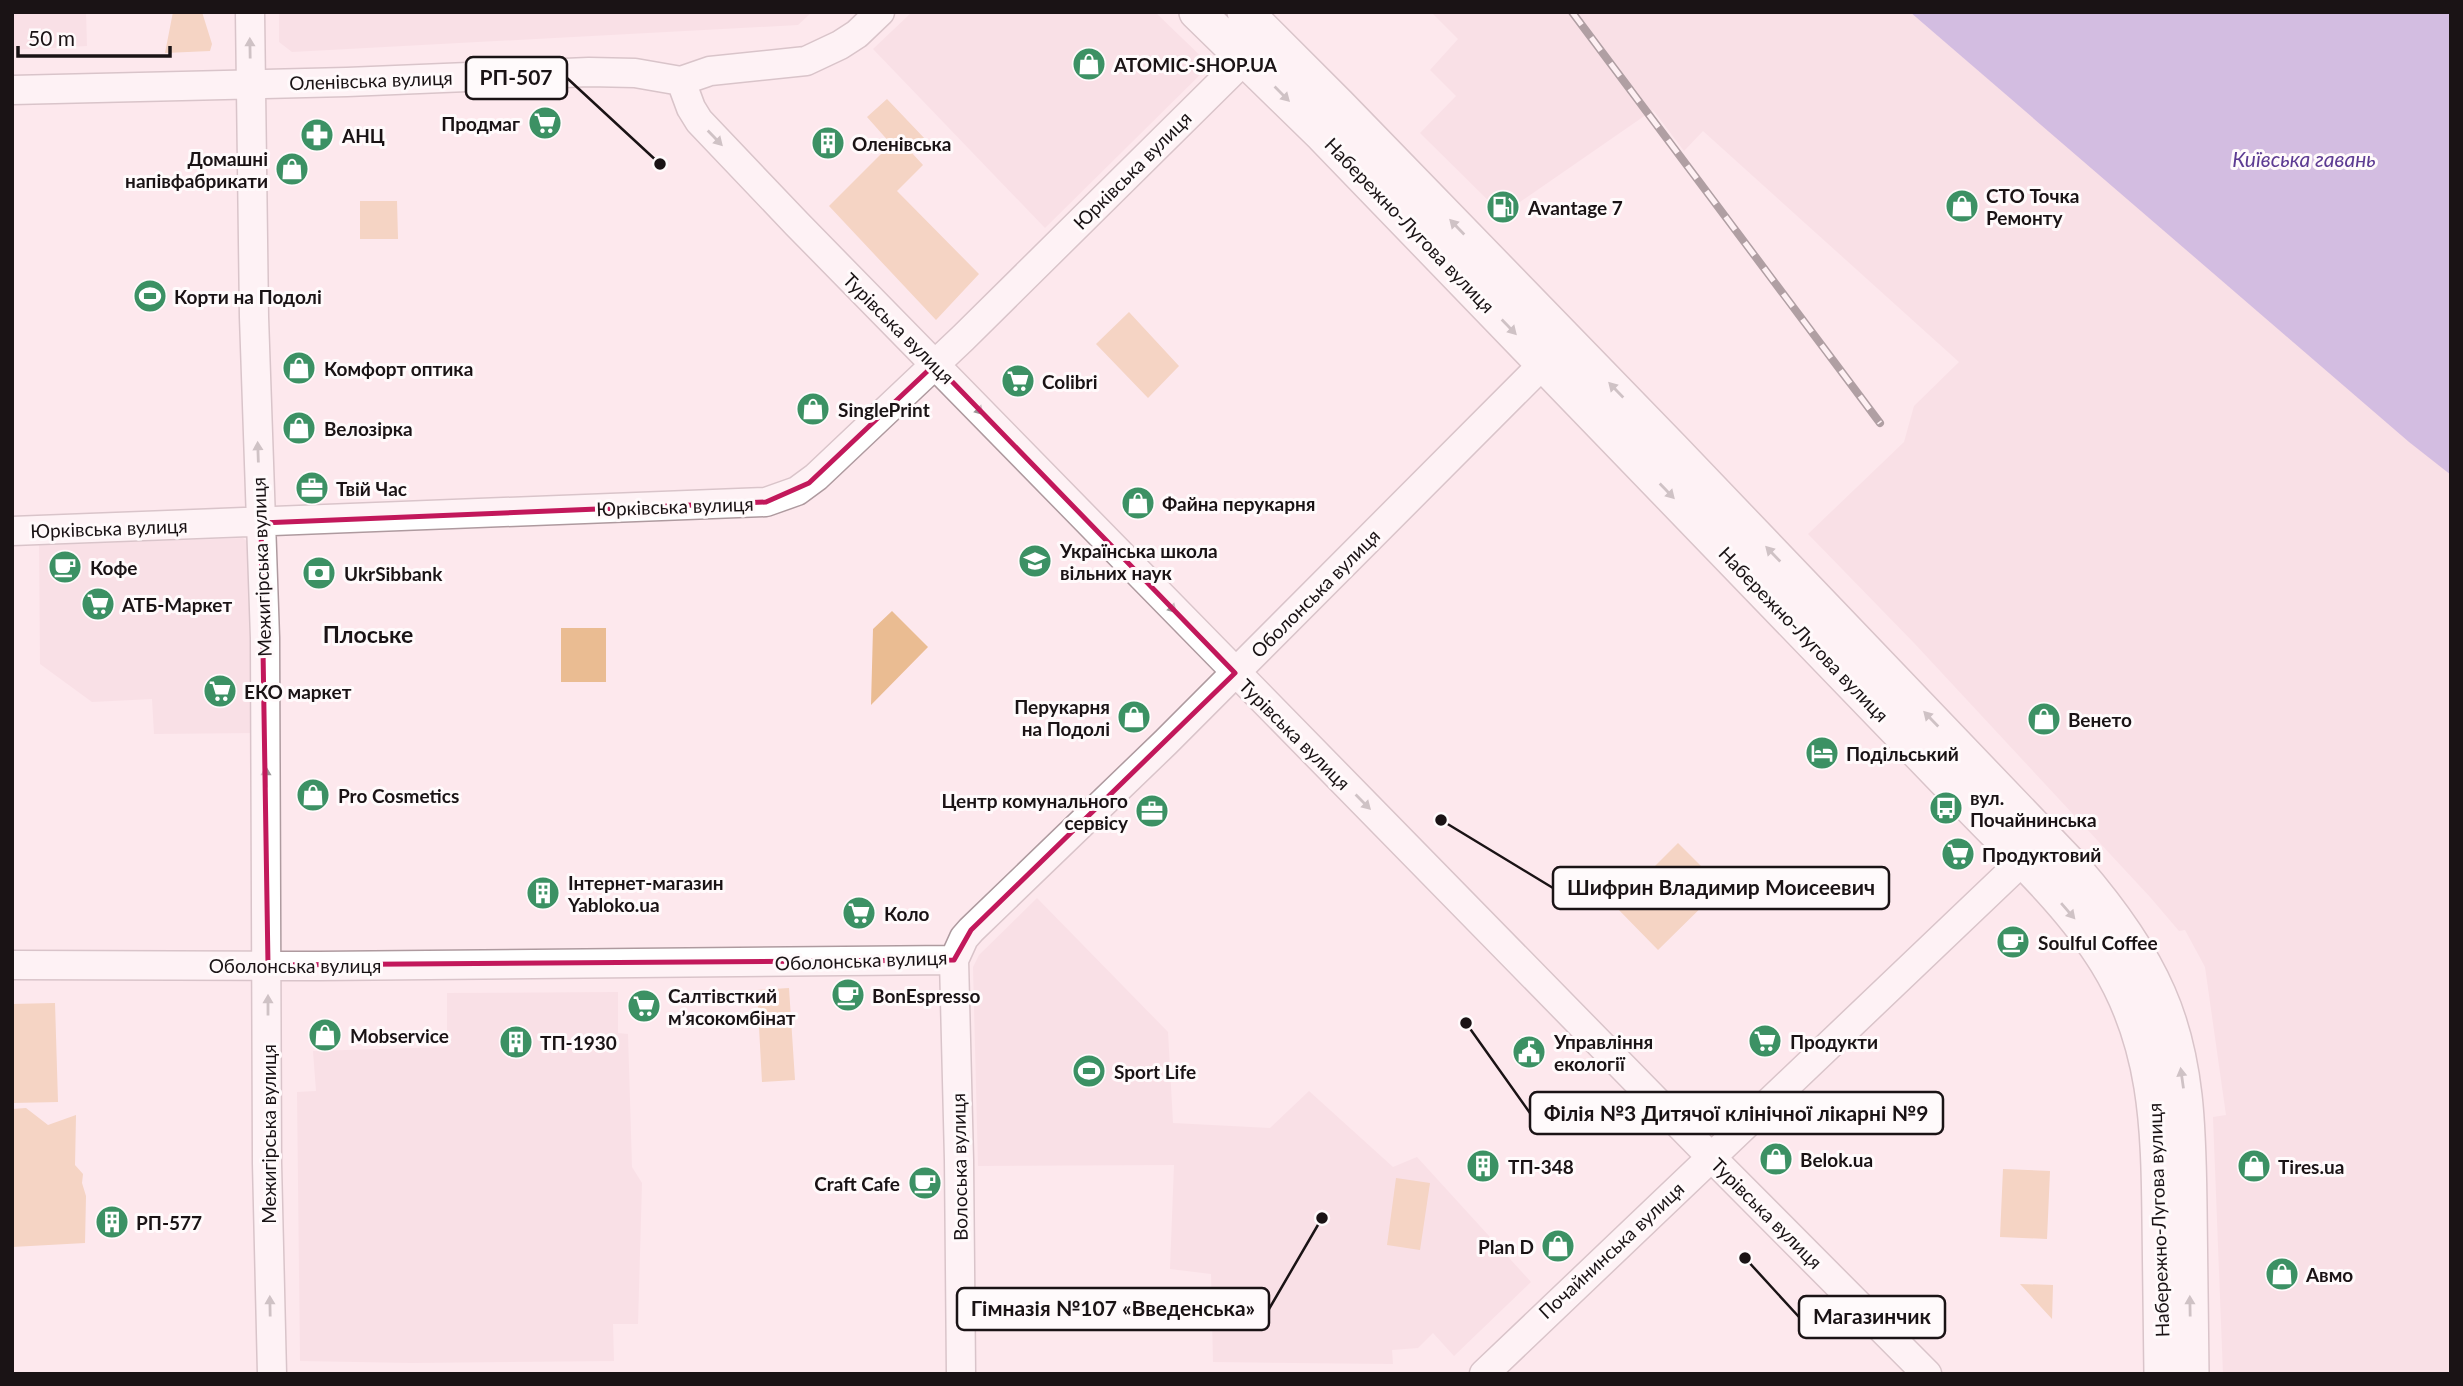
<svg xmlns="http://www.w3.org/2000/svg" width="2463" height="1386" font-family="Lato,sans-serif">
	<rect width="100%" height="100%" fill="#fde8ed"/>
	<path fill="#f4d7de" d="M12 12H86L87 46 12 50Z
		M279 12H812L798 25 292 52 279 42Z
		M912 12H1155L1210 65 1045 228 873 49Z
		M1431 12H1910L2451 475V1374H2223L2213 1117 2226 1115 2205 967 2185 930 2179 931 2150 897 1915 644 1808 534 1904 442 1914 406 1959 362 1703 131 1684 151 1653 110 1520 202 1504 216 1420 133 1456 96 1430 70 1458 39Z
		M243 538 250 544 255 733 154 734 152 699 92 702 40 664 39 545Z
		M1037 898 1168 1032 1173 1123 1270 1128 1309 1091 1393 1167 1417 1157 1531 1282 1454 1356 1433 1333 1418 1348 1392 1350 1393 1364 1213 1362 1211 1274 1170 1269 1174 1165 978 1166 973 967 979 955Z
		M618 992V1033L628 1034 632 1167 642 1183 638 1324H613L614 1361 412 1363 300 1361 297 1092 316 1091 313 1051 447 1047V993Z"/>
	<path fill="#eabc92" d="M173 12H202L212 44 210 51 165 53Z
		M887 99 926 140 912 153 923 165 897 191 979 274 936 320 829 206 891 144 867 117Z
		M360 201H397L398 239H360Z
		M1129 312 1179 366 1148 398 1096 344Z
		M892 611 928 647 871 705 873 629Z
		M561 628H606V682H561Z
		M1678 843 1722 887 1658 950 1615 906Z
		M789 988 795 1080 762 1082 757 990Z
		M55 1003 58 1102 12 1103V1004Z
		M26 1108 48 1125 76 1115 75 1165 83 1174 82 1183 86 1196 85 1243 12 1247V1109Z
		M2003 1169 2050 1171 2047 1239 2000 1237Z
		M1396 1178 1430 1183 1420 1250 1387 1245Z
		M2020 1284 2053 1285 2052 1319Z"/>
	<path fill="#a189d2" d="M1910 12H2451V475L2409 442Z"/>
	<g fill="none" stroke-linecap="round" stroke-linejoin="round">
		<defs>
			<path id="minor" d="M250 12 254 317 265 638 267 1163 272 1374
				M681 81 691 108 699 121 797 224 1711 1157 1927 1374
				M12 90 347 82 589 72 635 73 681 81 710 71 806 61 840 45 857 34 880 12
				M12 531 766 502 797 491 816 477 963 338 1246 58
				M954 960 959 1160 961 1374
				M12 965 319 966 954 960 964 938 971 930 1166 742 1544 363
				M1484 1374 2037 847"/>
			<path id="major" d="M1197 12 1323 135 1959 794C2008 846 2070 901 2107 962 2157 1043 2159 1126 2160 1219 2161 1271 2161 1322 2162 1374
				M1245 12 1338 105 1672 449 2075 870C2107 907 2138 948 2158 994 2188 1062 2188 1135 2189 1208 2190 1264 2190 1319 2191 1374"/>
		</defs>
		<use href="#minor" stroke="#ae9a9f" stroke-width="31"/>
		<use href="#major" stroke="#ae9a9f" stroke-width="38"/>
		<use href="#minor" stroke="#fff" stroke-width="28"/>
		<use href="#major" stroke="#fff" stroke-width="35"/>
		<defs>
			<path id="rail" d="M1572 12 1880 423"/>
		</defs>
		<use href="#rail" stroke="#53484b" stroke-width="8"/>
		<use href="#rail" stroke="#fffafb" stroke-width="5" stroke-dasharray="16" stroke-linecap="butt"/>
	</g>
	<defs><path id="oneway-solid" d="M-6-.8H1V-3.2L6.5 0L1 3.2V.8H-6Z" transform="scale(1.75)"/></defs>
	<g fill="#989596">
		<use href="#oneway-solid" transform="translate(250 48) rotate(-91)"/>
		<use href="#oneway-solid" transform="translate(1282 94) rotate(45)"/>
		<use href="#oneway-solid" transform="translate(715 138) rotate(46)"/>
		<use href="#oneway-solid" transform="translate(1457 227) rotate(-134)"/>
		<use href="#oneway-solid" transform="translate(1509 327) rotate(46)"/>
		<use href="#oneway-solid" transform="translate(1616 390) rotate(-134)"/>
		<use href="#oneway-solid" transform="translate(976 407) rotate(46)"/>
		<use href="#oneway-solid" transform="translate(258 452) rotate(-92)"/>
		<use href="#oneway-solid" transform="translate(1667 491) rotate(46)"/>
		<use href="#oneway-solid" transform="translate(1773 554) rotate(-134)"/>
		<use href="#oneway-solid" transform="translate(1169 605) rotate(46)"/>
		<use href="#oneway-solid" transform="translate(1931 719) rotate(-134)"/>
		<use href="#oneway-solid" transform="translate(266 777) rotate(-90)"/>
		<use href="#oneway-solid" transform="translate(1363 802) rotate(45)"/>
		<use href="#oneway-solid" transform="translate(2068 911) rotate(49)"/>
		<use href="#oneway-solid" transform="translate(268 1005) rotate(-90)"/>
		<use href="#oneway-solid" transform="translate(2182 1078) rotate(-98)"/>
		<use href="#oneway-solid" transform="translate(270 1306) rotate(-91)"/>
		<use href="#oneway-solid" transform="translate(2190 1306) rotate(-91)"/>
	</g>
	<path d="M0 0H2463V1386H0ZM935 364 1235 673 971 930 954 960 268 965 261 523 766 502 809 483Z" fill="#fde8ed" fill-opacity=".55" fill-rule="evenodd"/>
	<path fill="none" stroke="#c2185b" stroke-width="5" stroke-linejoin="round" d="M935 364 1235 673 971 930 954 960 268 965 261 523 766 502 809 483Z"/>
	<defs>
		<symbol id="shop-disc" viewBox="-11 -11 22 22"><circle r="9.5" fill="#3c9164" stroke="#fffafb"/><path d="M-5-2.5h2.3a2.7 3.5 0 0 1 5.4 0H5L5.5 6h-11ZM-1.5-2.5h3a1.5 2.3 0 0 0-3 0Z" fill="#fff"/></symbol>
		<symbol id="supermarket-disc" viewBox="-11 -11 22 22"><circle r="9.5" fill="#3c9164" stroke="#fffafb"/><path d="M-6-5.5h2.5l.6 2H6L4.5 2H-2.5L-4.4-4H-6ZM-1.5 3.2a1.3 1.3 0 1 0 .1 0ZM3 3.2a1.3 1.3 0 1 0 .1 0Z" fill="#fff"/></symbol>
		<symbol id="pharmacy-disc" viewBox="-11 -11 22 22"><circle r="9.5" fill="#3c9164" stroke="#fffafb"/><path d="M-2-6h4v4h4v4h-4v4h-4v-4h-4v-4h4Z" fill="#fff"/></symbol>
		<symbol id="building-disc" viewBox="-11 -11 22 22"><circle r="9.5" fill="#3c9164" stroke="#fffafb"/><path d="M-4-6H4V6H1V3H-1V6H-4ZM-2.5-4.3h1.7v1.8h-1.7ZM.8-4.3h1.7v1.8H.8ZM-2.5-1h1.7V.8h-1.7ZM.8-1h1.7V.8H.8Z" fill="#fff"/></symbol>
		<symbol id="fuel-disc" viewBox="-11 -11 22 22"><circle r="9.5" fill="#3c9164" stroke="#fffafb"/><path d="M-5.5-6h7V0h2V4h1.3V-2.5L3-4.5l.8-.8L6-3V5H2.5V1h-1V6h-7ZM-4.2-4.7v3.2H.2V-4.7Z" fill="#fff"/></symbol>
		<symbol id="stadium-disc" viewBox="-11 -11 22 22"><circle r="9.5" fill="#3c9164" stroke="#fffafb"/><path d="M0-5a6.5 5 0 1 0 0 10a6.5 5 0 1 0 0-10ZM-3.5-1.8h7v3.6h-7Z" fill="#fff"/></symbol>
		<symbol id="office-disc" viewBox="-11 -11 22 22"><circle r="9.5" fill="#3c9164" stroke="#fffafb"/><path d="M-6-3h4V-5.5h4V-3h4V5H-6ZM-1-4.5V-3h2v-1.5ZM-6 0V1H6V0Z" fill="#fff"/></symbol>
		<symbol id="school-disc" viewBox="-11 -11 22 22"><circle r="9.5" fill="#3c9164" stroke="#fffafb"/><path d="M0-5L7-2L0 1L-7-2ZM-4 1L0 2.5L4 1V4Q0 6-4 4Z" fill="#fff"/></symbol>
		<symbol id="cafe-disc" viewBox="-11 -11 22 22"><circle r="9.5" fill="#3c9164" stroke="#fffafb"/><path d="M-5.5-4.5H6V0H3Q3 3.5 0 3.5H-2.5Q-5.5 3.5-5.5 0ZM3-3.2v2h1.7v-2ZM-6 4.5H4V6H-6Z" fill="#fff"/></symbol>
		<symbol id="bank-disc" viewBox="-11 -11 22 22"><circle r="9.5" fill="#3c9164" stroke="#fffafb"/><path d="M-6-4H6V4H-6ZM0-2.3a2.3 2.3 0 1 0 0 4.6a2.3 2.3 0 1 0 0-4.6Z" fill="#fff"/></symbol>
		<symbol id="hotel-disc" viewBox="-11 -11 22 22"><circle r="9.5" fill="#3c9164" stroke="#fffafb"/><path d="M-6-4.5h1.5V1H6V5H4.5V3h-9V5H-6ZM-4 0a1.8 1.8 0 1 1 3.6 0ZM.5 0V-2.5h3Q6-2.5 6 0Z" fill="#fff"/></symbol>
		<symbol id="bus-disc" viewBox="-11 -11 22 22"><circle r="9.5" fill="#3c9164" stroke="#fffafb"/><path d="M-5-6H5V4H4V6H2V4H-2V6H-4V4H-5ZM-3.5-4V0h7V-4ZM-3.5 1.2v1.5H-2V1.2ZM2 1.2v1.5H3.5V1.2Z" fill="#fff"/></symbol>
		<symbol id="civic-disc" viewBox="-11 -11 22 22"><circle r="9.5" fill="#3c9164" stroke="#fffafb"/><path d="M-.6-6.5H3V-4.5H.6V-3L4-1V1h2V6H-6V1h2V-1L-.6-3ZM-1.2 2.5V6h2.4V2.5Z" fill="#fff"/></symbol>
	</defs>
	<g fill-rule="evenodd">
		<use href="#shop-disc" x="1070" y="45" width="38" height="38"/>
		<use href="#supermarket-disc" x="526" y="104" width="38" height="38"/>
		<use href="#pharmacy-disc" x="298" y="116" width="38" height="38"/>
		<use href="#building-disc" x="809" y="124" width="38" height="38"/>
		<use href="#shop-disc" x="273" y="150" width="38" height="38"/>
		<use href="#shop-disc" x="1943" y="187" width="38" height="38"/>
		<use href="#fuel-disc" x="1484" y="188" width="38" height="38"/>
		<use href="#stadium-disc" x="131" y="277" width="38" height="38"/>
		<use href="#shop-disc" x="280" y="349" width="38" height="38"/>
		<use href="#supermarket-disc" x="999" y="362" width="38" height="38"/>
		<use href="#shop-disc" x="794" y="390" width="38" height="38"/>
		<use href="#shop-disc" x="280" y="409" width="38" height="38"/>
		<use href="#office-disc" x="293" y="469" width="38" height="38"/>
		<use href="#shop-disc" x="1119" y="484" width="38" height="38"/>
		<use href="#school-disc" x="1016" y="542" width="38" height="38"/>
		<use href="#cafe-disc" x="46" y="548" width="38" height="38"/>
		<use href="#bank-disc" x="300" y="554" width="38" height="38"/>
		<use href="#supermarket-disc" x="79" y="585" width="38" height="38"/>
		<use href="#supermarket-disc" x="201" y="672" width="38" height="38"/>
		<use href="#shop-disc" x="1115" y="698" width="38" height="38"/>
		<use href="#shop-disc" x="2025" y="700" width="38" height="38"/>
		<use href="#hotel-disc" x="1803" y="734" width="38" height="38"/>
		<use href="#shop-disc" x="294" y="776" width="38" height="38"/>
		<use href="#bus-disc" x="1927" y="789" width="38" height="38"/>
		<use href="#office-disc" x="1133" y="792" width="38" height="38"/>
		<use href="#supermarket-disc" x="1939" y="835" width="38" height="38"/>
		<use href="#building-disc" x="524" y="874" width="38" height="38"/>
		<use href="#supermarket-disc" x="840" y="894" width="38" height="38"/>
		<use href="#cafe-disc" x="1994" y="923" width="38" height="38"/>
		<use href="#cafe-disc" x="829" y="976" width="38" height="38"/>
		<use href="#supermarket-disc" x="625" y="987" width="38" height="38"/>
		<use href="#shop-disc" x="306" y="1016" width="38" height="38"/>
		<use href="#supermarket-disc" x="1746" y="1022" width="38" height="38"/>
		<use href="#building-disc" x="497" y="1023" width="38" height="38"/>
		<use href="#civic-disc" x="1510" y="1033" width="38" height="38"/>
		<use href="#stadium-disc" x="1070" y="1052" width="38" height="38"/>
		<use href="#shop-disc" x="1757" y="1140" width="38" height="38"/>
		<use href="#building-disc" x="1464" y="1147" width="38" height="38"/>
		<use href="#shop-disc" x="2235" y="1147" width="38" height="38"/>
		<use href="#cafe-disc" x="906" y="1164" width="38" height="38"/>
		<use href="#building-disc" x="93" y="1203" width="38" height="38"/>
		<use href="#shop-disc" x="1539" y="1227" width="38" height="38"/>
		<use href="#shop-disc" x="2263" y="1255" width="38" height="38"/>
	</g>
	<g text-anchor="middle" dominant-baseline="central" stroke-width="6" stroke-linejoin="round" paint-order="stroke">
		<g font-size="19" font-weight="bold" fill="#1a1315" stroke="#fffafb" text-anchor="start">
			<text x="1114" y="64">ATOMIC-SHOP.UA</text>
			<text x="520" y="123" text-anchor="end">Продмаг</text>
			<text x="342" y="135">АНЦ</text>
			<text x="852" y="143">Оленівська</text>
			<text x="268" y="158" text-anchor="end">Домашні<tspan x="268" dy="22">напівфабрикати</tspan></text>
			<text x="1986" y="195">СТО Точка<tspan x="1986" dy="22">Ремонту</tspan></text>
			<text x="1528" y="207">Avantage 7</text>
			<text x="174" y="296">Корти на Подолі</text>
			<text x="324" y="368">Комфорт оптика</text>
			<text x="1042" y="381">Colibri</text>
			<text x="838" y="409">SinglePrint</text>
			<text x="324" y="428">Велозірка</text>
			<text x="336" y="488">Твій Час</text>
			<text x="1162" y="503">Файна перукарня</text>
			<text x="1060" y="550">Українська школа<tspan x="1060" dy="22">вільних наук</tspan></text>
			<text x="90" y="567">Кофе</text>
			<text x="344" y="573">UkrSibbank</text>
			<text x="122" y="604">АТБ-Маркет</text>
			<text x="244" y="691">ЕКО маркет</text>
			<text x="1110" y="706" text-anchor="end">Перукарня<tspan x="1110" dy="22">на Подолі</tspan></text>
			<text x="2068" y="719">Венето</text>
			<text x="1846" y="753">Подільський</text>
			<text x="338" y="795">Pro Cosmetics</text>
			<text x="1970" y="797">вул.<tspan x="1970" dy="22">Почайнинська</tspan></text>
			<text x="1128" y="800" text-anchor="end">Центр комунального<tspan x="1128" dy="22">сервісу</tspan></text>
			<text x="1982" y="854">Продуктовий</text>
			<text x="568" y="882">Інтернет-магазин<tspan x="568" dy="22">Yabloko.ua</tspan></text>
			<text x="884" y="913">Коло</text>
			<text x="2038" y="942">Soulful Coffee</text>
			<text x="668" y="995">Салтівсткий<tspan x="668" dy="22">м’ясокомбінат</tspan></text>
			<text x="872" y="995">BonEspresso</text>
			<text x="350" y="1035">Mobservice</text>
			<text x="1554" y="1041">Управління<tspan x="1554" dy="22">екології</tspan></text>
			<text x="1790" y="1041">Продукти</text>
			<text x="540" y="1042">ТП-1930</text>
			<text x="1114" y="1071">Sport Life</text>
			<text x="1800" y="1159">Belok.ua</text>
			<text x="1508" y="1166">ТП-348</text>
			<text x="2278" y="1166">Tires.ua</text>
			<text x="900" y="1183" text-anchor="end">Craft Cafe</text>
			<text x="136" y="1222">РП-577</text>
			<text x="1534" y="1246" text-anchor="end">Plan D</text>
			<text x="2306" y="1274">Авмо</text>
		</g>
		<g font-size="19" fill="#1a1315" stroke="#fffafb">
			<text transform="translate(371 80) rotate(-2)">Оленівська вулиця</text>
			<text transform="translate(1132 170) rotate(-45)">Юрківська вулиця</text>
			<text transform="translate(1410 225) rotate(46)">Набережно-Лугова вулиця</text>
			<text transform="translate(899 328) rotate(45)">Турівська вулиця</text>
			<text transform="translate(675 506) rotate(-2)">Юрківська вулиця</text>
			<text transform="translate(109 528) rotate(-2)">Юрківська вулиця</text>
			<text transform="translate(261 567) rotate(-92)">Межигірська вулиця</text>
			<text transform="translate(1315 593) rotate(-45)">Оболонська вулиця</text>
			<text transform="translate(1804 634) rotate(46)">Набережно-Лугова вулиця</text>
			<text transform="translate(1295 734) rotate(45)">Турівська вулиця</text>
			<text transform="translate(861 960) rotate(-2)">Оболонська вулиця</text>
			<text x="295" y="965">Оболонська вулиця</text>
			<text transform="translate(268 1134) rotate(-90)">Межигірська вулиця</text>
			<text transform="translate(959 1167) rotate(-91)">Волоська вулиця</text>
			<text transform="translate(1767 1213) rotate(45)">Турівська вулиця</text>
			<text transform="translate(2158 1220) rotate(-92)">Набережно-Лугова вулиця</text>
			<text transform="translate(1611 1250) rotate(-43)">Почайнинська вулиця</text>
		</g>
		<g font-size="21" font-style="italic" fill="#5d3b92" stroke="#fffafb">
			<text x="2304" y="158">Київська гавань</text>
		</g>
		<g font-size="23" font-weight="bold" fill="#1a1315" stroke="#fffafb">
			<text x="368" y="634">Плоське</text>
		</g>
	</g>
	<path fill="none" stroke="#1a1315" stroke-width="2.5" d="M660 164L567 78M1441 820L1553 888M1466 1023L1530 1113M1322 1218L1269 1309M1745 1258L1799 1317"/>
	<g fill="#1a1315" stroke="#fffafb" stroke-width="2.5">
		<circle cx="660" cy="164" r="7"/>
		<circle cx="1441" cy="820" r="7"/>
		<circle cx="1466" cy="1023" r="7"/>
		<circle cx="1322" cy="1218" r="7"/>
		<circle cx="1745" cy="1258" r="7"/>
	</g>
	<g fill="#fffafb" stroke="#1a1315" stroke-width="2.5">
		<rect x="466" y="57" width="101" height="42" rx="7"/>
		<rect x="1553" y="867" width="336" height="42" rx="7"/>
		<rect x="1530" y="1092" width="413" height="42" rx="7"/>
		<rect x="957" y="1288" width="312" height="42" rx="7"/>
		<rect x="1799" y="1296" width="146" height="42" rx="7"/>
	</g>
	<g font-size="21" text-anchor="middle" font-weight="bold" fill="#1a1315">
		<text x="516" y="85">РП-507</text>
		<text x="1721" y="895">Шифрин Владимир Моисеевич</text>
		<text x="1736" y="1121">Філія №3 Дитячої клінічної лікарні №9</text>
		<text x="1113" y="1316">Гімназія №107 «Введенська»</text>
		<text x="1872" y="1324">Магазинчик</text>
	</g>
	<rect width="2463" height="1386" fill="none" stroke="#1a1315" stroke-width="28"/>
	<path d="M18 46v10h152v-10" fill="none" stroke="#1a1315" stroke-width="3.5"/>
	<text x="28" y="46" font-size="21" fill="#1a1315" stroke="#fffafb" stroke-width="5" paint-order="stroke">50 m</text>
</svg>
